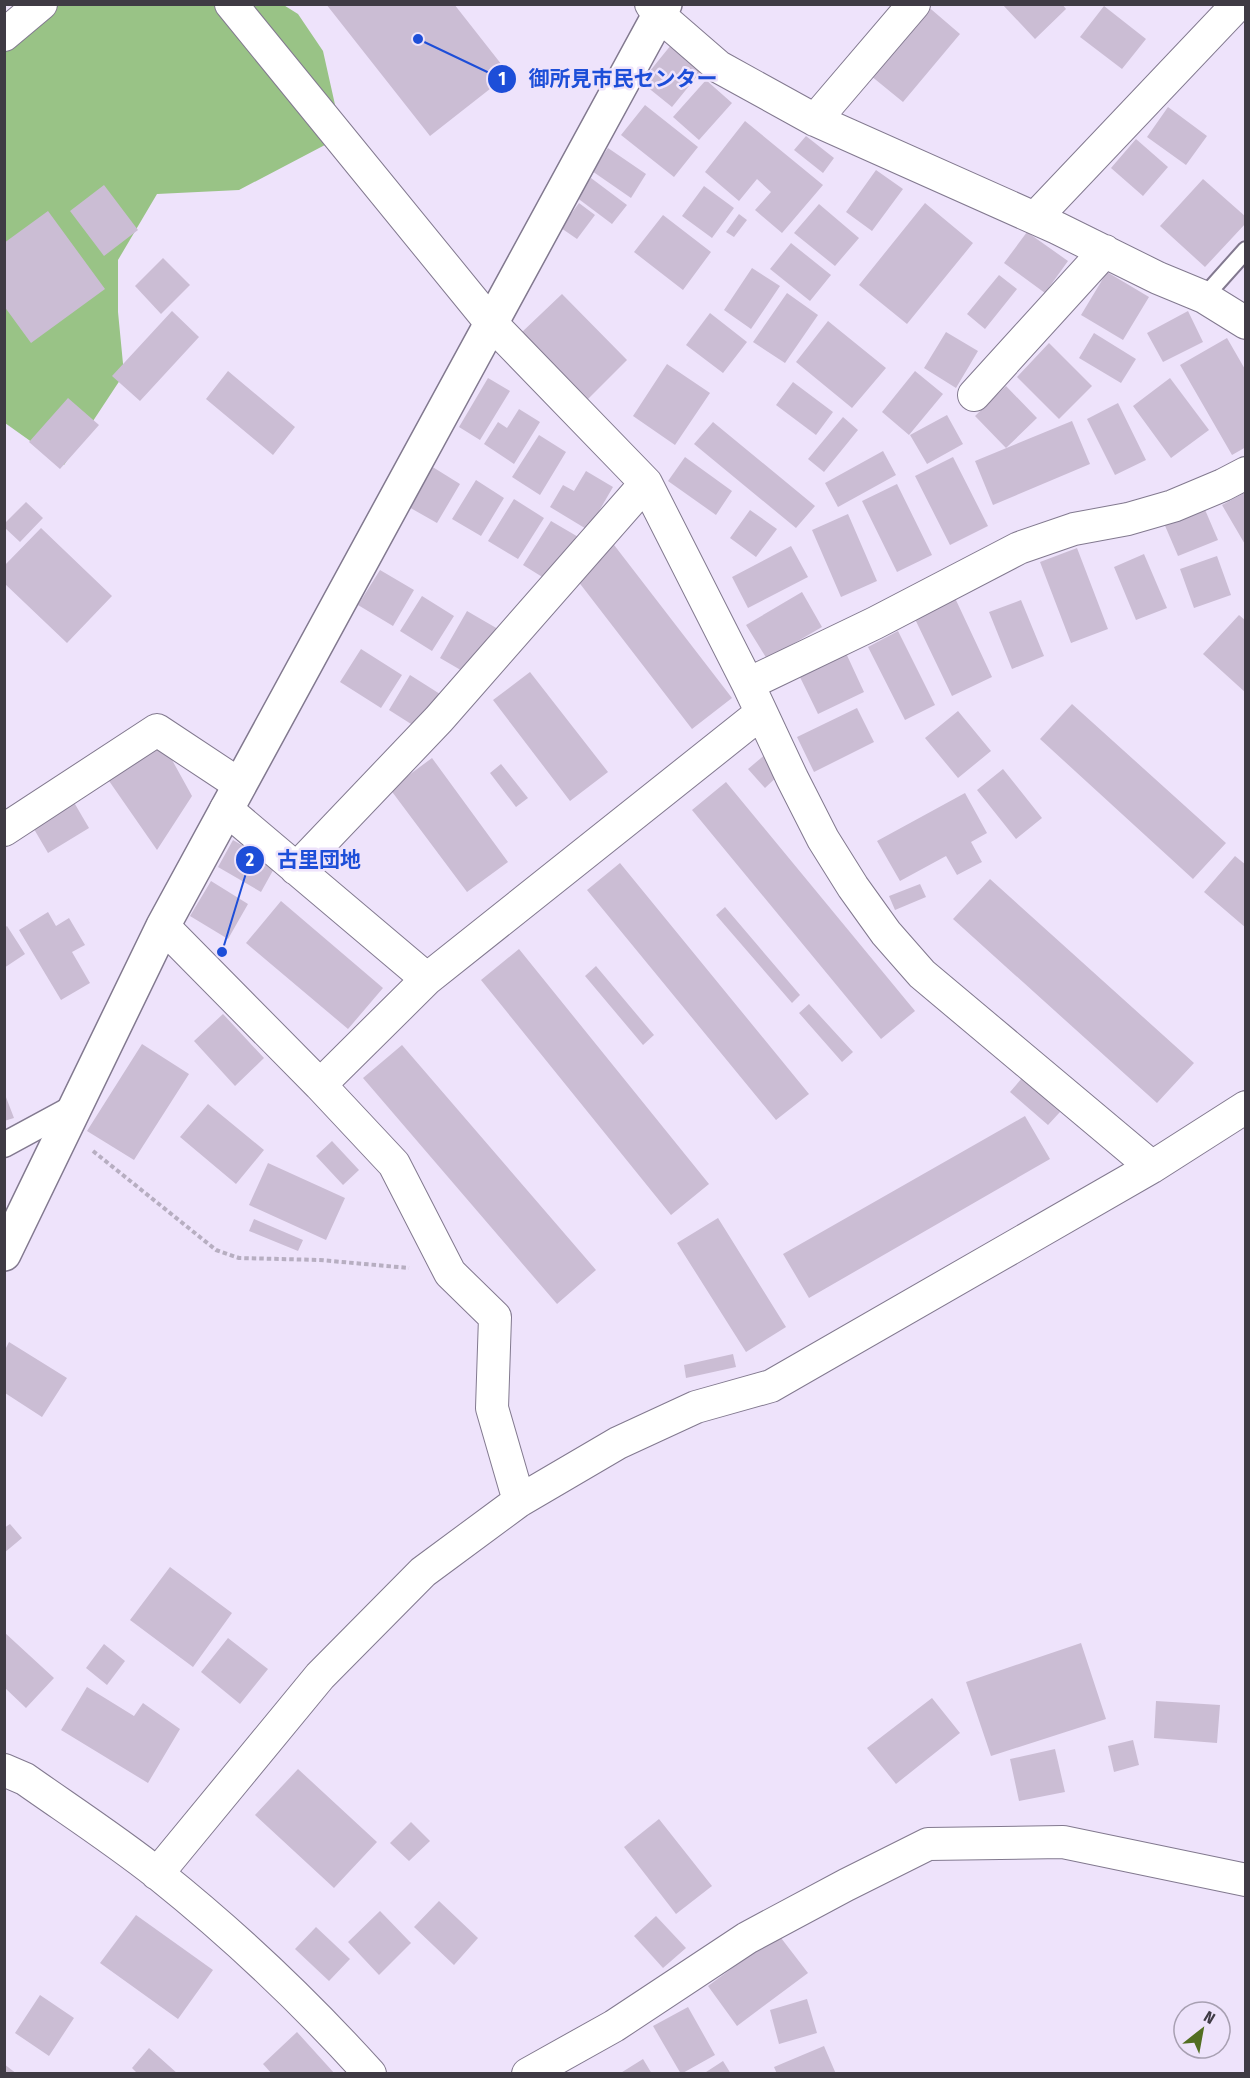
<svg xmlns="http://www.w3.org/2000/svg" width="1250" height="2078" font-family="'Fira Sans Condensed','Noto Sans JP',sans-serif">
	<rect width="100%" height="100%" fill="#eee3fb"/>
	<path fill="#99c386" d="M282 4 298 14 323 51 342 136 239 190 157 194 118 260V312L124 374 64 465 5 423V39L49 5Z"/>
	<path fill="#cbbdd4" d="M326 4H454L509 74 430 136Z
		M925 4 960 34 903 102 865 71Z
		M1002 4H1062L1066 9 1035 39Z
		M1104 6 1146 39 1122 69 1080 37Z
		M671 45 702 70 672 107 641 82Z
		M706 80 732 103 699 140 673 117Z
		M645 105 698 147 674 177 621 135Z
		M1168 107 1207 136 1186 165 1147 137Z
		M745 121 823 185 782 233 755 210 771 192 757 179 739 201 705 172Z
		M806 136 834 158 823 173 794 150Z
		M1136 139 1168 167 1143 196 1111 168Z
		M608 148 646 174 631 198 592 171Z
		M876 170 903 189 872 231 846 212Z
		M591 178 627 205 612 224 576 197Z
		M1203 179 1246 217V223L1205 267 1160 226Z
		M104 185 138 230 104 256 70 211Z
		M704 186 734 208 712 238 682 216Z
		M579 203 595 215 577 239 561 228Z
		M925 203 973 243 907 324 859 285Z
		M819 204 859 238 835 266 794 233Z
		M48 211 105 289 31 343 4 306V243Z
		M739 214 747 220 734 237 726 232Z
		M663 215 711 252 683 290 634 252Z
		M1027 232 1068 261 1045 293 1004 263Z
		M791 243 831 275 810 301 770 269Z
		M163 258 190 285 161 314 135 286Z
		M752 268 780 286 751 329 724 310Z
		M1107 272 1149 297 1123 340 1081 315Z
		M999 275 1017 289 985 329 967 314Z
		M787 293 818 315 785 363 753 342Z
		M562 294 627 360 587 400 521 333Z
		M172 311 199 337 140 401 112 376Z
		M1188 311 1203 342 1163 362 1147 333Z
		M710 313 747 342 723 373 686 345Z
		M828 321 886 368 852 408 796 362Z
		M946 332 978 351 956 388 924 368Z
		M1094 333 1136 359 1121 383 1079 358Z
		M1227 338 1246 371V447L1232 455 1180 365Z
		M1049 343 1092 386 1059 419 1017 377Z
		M667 364 710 393 675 445 633 416Z
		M228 371 295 427 273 455 206 399Z
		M915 371 943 394 909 435 882 412Z
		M488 378 510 391 480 440 459 427Z
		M1170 378 1209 430 1171 458 1133 406Z
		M793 382 833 412 816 435 776 405Z
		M1006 386 1037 418 1006 448 975 416Z
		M68 398 99 425 60 469 29 442Z
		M1118 403 1146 460 1115 475 1087 419Z
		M519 409 540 422 514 464 484 444 498 422 507 428Z
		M947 415 963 444 927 464 910 435Z
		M843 417 858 430 824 472 808 459Z
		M1072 421 1090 464 993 505 975 461Z
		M713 422 815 506 796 528 694 444Z
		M539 435 566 452 540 495 512 477Z
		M883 451 896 475 838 507 825 483Z
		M685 457 732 491 716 515 668 481Z
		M953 457 988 526 950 545 915 476Z
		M431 466 460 484 437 523 407 506Z
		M586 471 613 487 588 530 550 507 563 485 574 491Z
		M476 480 504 498 481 536 452 519Z
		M897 484 932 555 897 572 862 501Z
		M1246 492V546L1222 505Z
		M514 499 544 518 518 559 488 541Z
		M26 502 43 518 20 542 4 527V524Z
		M1203 505 1218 540 1178 556 1163 521Z
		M750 510 777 529 756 557 730 538Z
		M848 514 877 581 841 597 812 530Z
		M551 521 580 538 552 583 523 565Z
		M41 528 112 596 67 643 4 583V566Z
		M611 541 732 698 692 729 571 572Z
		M791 546 808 577 748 608 732 577Z
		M1077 548 1108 629 1071 643 1040 562Z
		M1144 554 1167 608 1136 620 1114 567Z
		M1217 556 1231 595 1194 608 1180 569Z
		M380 570 414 590 393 626 358 605Z
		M802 592 822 627 767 659 746 625Z
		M422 596 454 616 432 651 400 631Z
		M955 598 992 677 952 696 914 617Z
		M1021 600 1044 656 1012 669 989 612Z
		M467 611 498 629 471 676 440 658Z
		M1239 615 1246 621V693L1203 654Z
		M898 631 935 705 905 720 868 647Z
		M361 649 402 675 381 708 340 682Z
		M845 651 864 692 818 714 798 673Z
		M530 672 608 772 570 801 493 700Z
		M410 675 440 694 419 729 389 710Z
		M1072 704 1226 843 1193 879 1040 739Z
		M857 708 874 742 814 772 797 737Z
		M958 711 991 751 958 778 925 738Z
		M161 740 192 796 157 850 107 778Z
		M767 753 783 771 765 788 748 769Z
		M432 758 508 862 467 892 390 789Z
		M501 764 528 798 516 807 490 773Z
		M1003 769 1042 818 1016 839 977 790Z
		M726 782 915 1011 881 1039 692 810Z
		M965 793 987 833 971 842 982 862 957 875 946 856 900 881 877 841Z
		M72 799 89 828 48 853 31 824Z
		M233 840 276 865 261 892 218 867Z
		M1235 856 1246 865V928L1204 892Z
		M620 863 809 1094 776 1120 587 890Z
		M990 879 1194 1063 1157 1103 953 919Z
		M211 881 248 904 228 939 190 916Z
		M920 884 926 897 895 910 889 896Z
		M281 901 383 988 348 1029 246 943Z
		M725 907 800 995 792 1003 716 915Z
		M48 912 56 926 69 918 85 945 72 952 90 983 61 1000 19 930Z
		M7 926 25 954 4 968V928Z
		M519 949 709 1184 671 1215 481 980Z
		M596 966 654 1035 643 1045 585 976Z
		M809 1004 853 1052 842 1062 799 1013Z
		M223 1014 264 1058 235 1086 194 1041Z
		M142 1044 189 1074 134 1160 87 1131Z
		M402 1045 596 1270 557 1304 363 1078Z
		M1022 1078 1060 1112 1048 1125 1010 1092Z
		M4 1092 14 1118 4 1121Z
		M208 1104 264 1150 236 1184 180 1137Z
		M1025 1116 1050 1159 809 1298 783 1254Z
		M332 1141 359 1170 343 1185 316 1156Z
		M268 1163 345 1198 326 1240 249 1205Z
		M718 1218 786 1327 746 1352 677 1243Z
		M254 1219 303 1240 298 1251 249 1231Z
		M9 1342 67 1378 42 1417 5 1393V1350Z
		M733 1354 736 1367 686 1378 684 1365Z
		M10 1524 22 1538 4 1553V1528Z
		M170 1567 232 1613 193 1667 130 1620Z
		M4 1632 54 1678 26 1708 4 1687Z
		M228 1638 268 1669 240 1704 201 1672Z
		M1081 1643 1106 1719 991 1756 966 1682Z
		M104 1644 125 1661 107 1685 86 1668Z
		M87 1687 134 1716 143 1703 180 1729 148 1783 61 1730Z
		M932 1698 960 1733 896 1784 867 1748Z
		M1156 1701 1220 1705 1217 1743 1154 1738Z
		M1133 1740 1139 1765 1114 1772 1108 1746Z
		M1055 1749 1065 1792 1019 1801 1010 1759Z
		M298 1769 377 1842 334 1888 255 1815Z
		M659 1819 712 1886 676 1914 624 1847Z
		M411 1822 430 1841 409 1861 390 1843Z
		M439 1901 478 1938 454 1965 414 1927Z
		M380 1911 411 1943 379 1975 348 1942Z
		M136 1915 213 1970 178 2019 100 1963Z
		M656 1916 686 1948 663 1968 634 1936Z
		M316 1927 350 1959 329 1981 295 1949Z
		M778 1934 808 1973 737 2026 708 1986Z
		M40 1995 74 2018 49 2056 15 2033Z
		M807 1999 817 2033 779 2044 770 2010Z
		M688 2007 715 2055 681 2074 653 2026Z
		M297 2032 335 2074H272L263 2064Z
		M824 2046 836 2074H777L774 2067Z
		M149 2048 178 2074H138L132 2068Z
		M643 2059 652 2074H619Z
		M723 2061 731 2074H703Z
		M4 2064 17 2074H4Z"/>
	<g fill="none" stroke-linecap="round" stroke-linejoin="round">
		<defs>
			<path id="service" d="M1204 297 1246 250"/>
			<path id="pedestrian" d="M4 1145 74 1107"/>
			<path id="minor" d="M231 4 491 323 646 483 748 684 792 778 823 839 853 887 886 933 922 974 1152 1167
				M651 4 659 15 719 67 815 120 1057 228 1158 278 1204 297 1246 323
				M4 35 41 4
				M815 120 914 4
				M1035 218 1238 4
				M974 395 1105 251
				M748 684 875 623 1019 548 1074 529 1128 519 1173 506 1223 485 1246 473
				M226 809 427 979
				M4 830 157 730 240 785
				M296 869 439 719 646 483
				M163 926 320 1085 394 1164 450 1273 495 1317 492 1408 519 1501
				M320 1085 427 979 761 713
				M4 1770 25 1779C69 1810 115 1840 158 1874 233 1934 305 2002 370 2074
				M157 1874 320 1676 423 1572 519 1501 618 1443 696 1407 771 1386 1152 1167 1246 1107
				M528 2074 614 2026 747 1938 846 1885 928 1844 1063 1842 1246 1880"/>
			<path id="tertiary" d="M4 1254 163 926 665 4"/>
		</defs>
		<use href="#service" stroke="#82798f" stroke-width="20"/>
		<use href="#pedestrian" stroke="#82798f" stroke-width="27"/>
		<use href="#minor" stroke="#82798f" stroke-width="34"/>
		<use href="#tertiary" stroke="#82798f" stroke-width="36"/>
		<path stroke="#b7aec1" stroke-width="4" stroke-dasharray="4.5 3" stroke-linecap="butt" d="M93 1151 216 1250 239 1258 320 1260 409 1268"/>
		<use href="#service" stroke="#fff" stroke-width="16"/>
		<use href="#pedestrian" stroke="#fff" stroke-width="24"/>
		<use href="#minor" stroke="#fff" stroke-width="32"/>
		<use href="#tertiary" stroke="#fff" stroke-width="33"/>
	</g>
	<path fill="none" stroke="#1d4ed8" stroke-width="2" d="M418 39L502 79M222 952L250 860"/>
	<g fill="#1d4ed8" stroke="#eee3fb" stroke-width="2">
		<circle cx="418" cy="39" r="6"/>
		<circle cx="222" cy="952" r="6"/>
		<circle cx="502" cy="79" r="15"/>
		<circle cx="250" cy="860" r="15"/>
	</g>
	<g font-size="18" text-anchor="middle" font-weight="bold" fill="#fff">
		<text x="502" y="85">1</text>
		<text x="250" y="866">2</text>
	</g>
	<g font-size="21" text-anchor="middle" font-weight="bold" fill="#1d4ed8" stroke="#eee3fb" stroke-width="5" stroke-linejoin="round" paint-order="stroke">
		<text x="623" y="86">御所見市民センター</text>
		<text x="319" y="867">古里団地</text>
	</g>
	<rect width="1250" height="2078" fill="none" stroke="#3f3b44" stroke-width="12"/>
	<g transform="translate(1202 2030) rotate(31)"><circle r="28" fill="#eee3fb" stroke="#a8a0b2" stroke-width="1.5"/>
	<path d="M0-4.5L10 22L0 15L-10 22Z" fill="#526e21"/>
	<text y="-9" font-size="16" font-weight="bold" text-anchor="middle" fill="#3f3b44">N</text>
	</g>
</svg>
